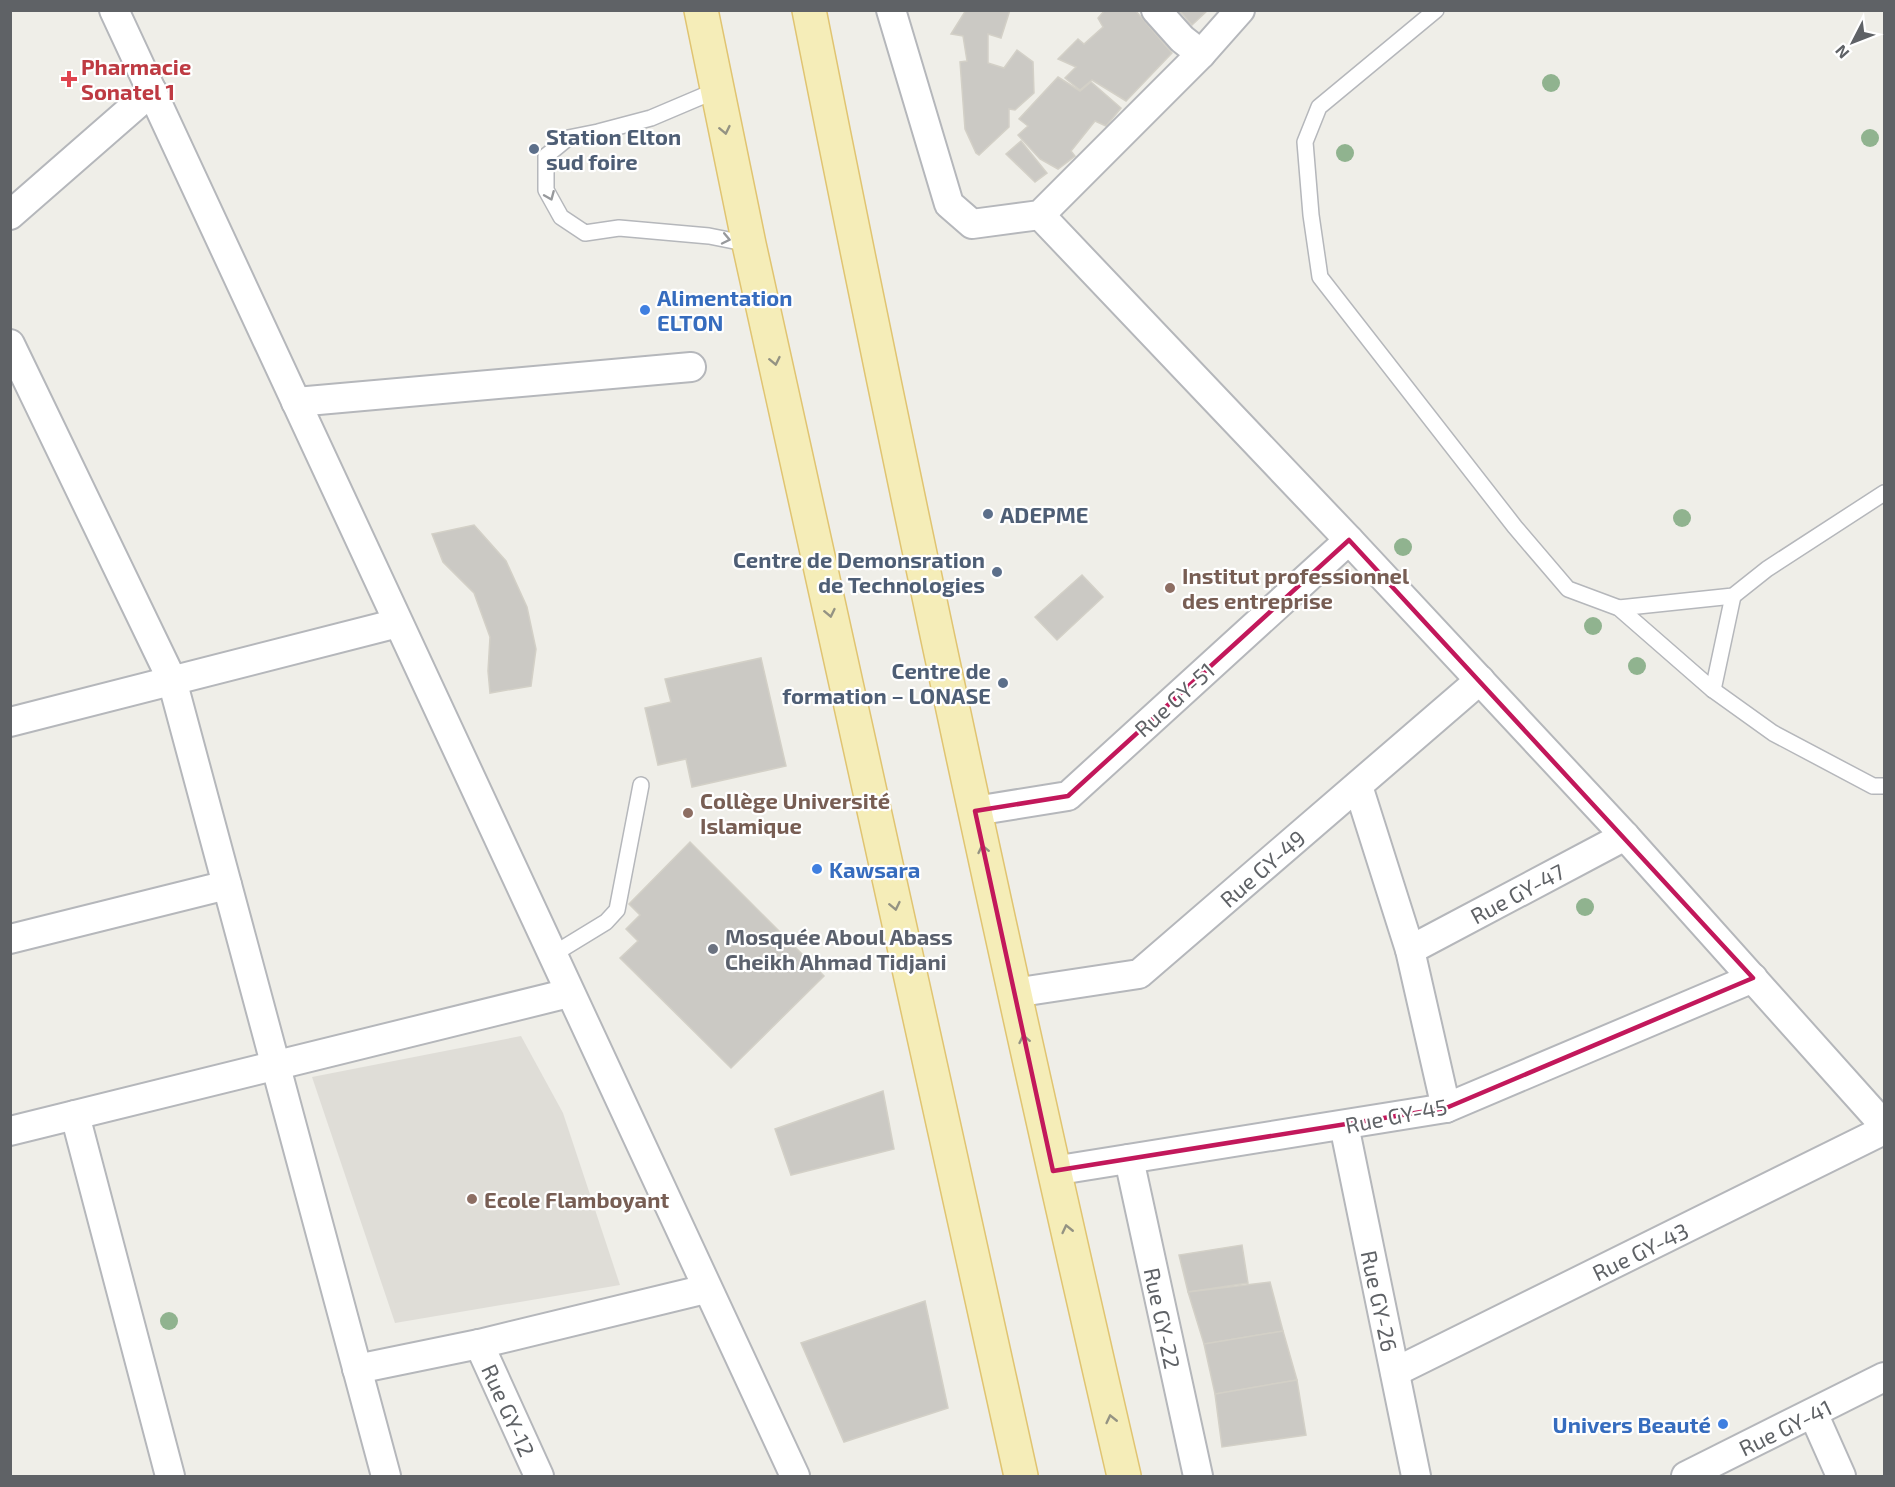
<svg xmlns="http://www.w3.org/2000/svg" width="1895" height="1487" viewBox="0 0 1895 1487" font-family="'Exo 2',sans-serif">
  <rect width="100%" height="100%" fill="#efeee8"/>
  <!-- education -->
  <polygon fill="#dfddd7" points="521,1036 563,1113 620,1285 395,1323 312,1077"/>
  <!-- building -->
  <g fill="#cbc9c4" stroke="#d3d0c7" stroke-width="1.5">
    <polygon points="966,10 1010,10 1001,38 988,34 988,63 1004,68 1017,50 1033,62 1034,93 1015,110 1009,109 1009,127 979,155 976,153 965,129 960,62 967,61 963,36 951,34"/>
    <polygon points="1105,10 1135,10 1172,53 1126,101 1092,80 1080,90 1065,78 1076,67 1058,59 1078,39 1084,44 1103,27 1098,18"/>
    <polygon points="1179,10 1208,10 1192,25"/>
    <polygon points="1058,77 1080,91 1091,82 1121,108 1106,126 1095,121 1071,151 1075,156 1058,169 1040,159 1018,135 1028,126 1019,119"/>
    <polygon points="1021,141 1047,173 1035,182 1006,154"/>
    <polygon points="474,525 506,561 527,607 536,649 531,686 490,693 488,671 490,637 474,593 443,562 432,534"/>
    <polygon points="1082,575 1103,597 1057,640 1035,617"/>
    <polygon points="761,658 786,766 692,787 686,759 658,765 645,708 671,702 665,679"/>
    <polygon points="690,842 824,976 731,1068 620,958 638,941 626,929 640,915 629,904"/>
    <polygon points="883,1091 894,1149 791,1175 775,1129"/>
    <polygon points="1242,1245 1248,1283 1188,1292 1179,1255"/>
    <polygon points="1270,1282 1283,1331 1204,1344 1188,1292"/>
    <polygon points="925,1301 948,1408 844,1442 801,1343"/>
    <polygon points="1283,1331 1297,1380 1215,1394 1204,1344"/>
    <polygon points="1297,1380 1306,1435 1222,1447 1215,1394"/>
  </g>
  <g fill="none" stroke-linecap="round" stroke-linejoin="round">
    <defs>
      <g id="service">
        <polyline points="1436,10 1319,107 1305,142 1311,215 1320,277 1515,527 1568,589 1619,608 1713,690 1773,733 1873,786 1884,786"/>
        <polyline points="717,90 651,118 598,132 568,138 546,156 546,190 561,217 585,233 619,228 709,236 749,244"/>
        <polyline points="1619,608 1733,596 1767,569 1884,493"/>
        <polyline points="1713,690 1733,596"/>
        <polyline points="552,955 606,922 617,910 641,785"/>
      </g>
      <g id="minor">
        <polyline points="114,10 795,1476"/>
        <polyline points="891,10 949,204 972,224 1040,215 1201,54 1240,10"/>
        <polyline points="1156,10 1182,39 1201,54"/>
        <polyline points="10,215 152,91"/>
        <polyline points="1040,215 1349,540 1625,836 1884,1125"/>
        <polyline points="10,344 172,680 386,1476"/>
        <polyline points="296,402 691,367"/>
        <polyline points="10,722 398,623"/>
        <polyline points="1358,786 1410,950 1446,1108"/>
        <polyline points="975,811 1068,796 1349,540"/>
        <polyline points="10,939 227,885"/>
        <polyline points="1410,950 1625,836"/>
        <polyline points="1014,993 1139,974 1480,680"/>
        <polyline points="75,1115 170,1476"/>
        <polyline points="1344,1125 1416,1476"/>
        <polyline points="10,1131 569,993"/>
        <polyline points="1129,1159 1198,1476"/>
        <polyline points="1053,1171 1446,1108 1753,978"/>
        <polyline points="479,1344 539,1476"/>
        <polyline points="357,1369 479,1344 706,1289"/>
        <polyline points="1395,1372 1884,1130"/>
        <polyline points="1813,1413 1841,1476"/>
        <polyline points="1686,1476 1884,1377"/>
      </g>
      <g id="primary">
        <polyline points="701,10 749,244 1021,1476"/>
        <path d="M809 10C906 501 1011 989 1124 1476"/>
      </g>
    </defs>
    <!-- service casing -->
    <use href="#service" stroke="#b5b7bb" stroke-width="18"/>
    <!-- minor casing -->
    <use href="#minor" stroke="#b5b7bb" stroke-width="32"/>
    <!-- primary casing -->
    <use href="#primary" stroke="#e0c471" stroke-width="36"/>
    <!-- service -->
    <use href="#service" stroke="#fff" stroke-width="15"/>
    <!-- minor -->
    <use href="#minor" stroke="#fff" stroke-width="28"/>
    <!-- primary -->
    <use href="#primary" stroke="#f5edb8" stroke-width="33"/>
  </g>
  <!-- trees -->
  <g fill="#90b38f">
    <circle cx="1551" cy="83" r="9"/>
    <circle cx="1870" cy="138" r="9"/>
    <circle cx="1345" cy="153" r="9"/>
    <circle cx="1682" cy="518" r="9"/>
    <circle cx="1403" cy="547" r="9"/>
    <circle cx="1593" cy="626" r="9"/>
    <circle cx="1637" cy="666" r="9"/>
    <circle cx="1585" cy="907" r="9"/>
    <circle cx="169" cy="1321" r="9"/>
  </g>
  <!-- one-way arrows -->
  <defs><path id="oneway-chevron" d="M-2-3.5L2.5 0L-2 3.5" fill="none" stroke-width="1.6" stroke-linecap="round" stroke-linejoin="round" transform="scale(1.5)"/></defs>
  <g stroke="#949383">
    <use href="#oneway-chevron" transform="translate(725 130) rotate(78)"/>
    <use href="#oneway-chevron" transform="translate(775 361) rotate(78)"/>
    <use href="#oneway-chevron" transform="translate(830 613) rotate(78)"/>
    <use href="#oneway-chevron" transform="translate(983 849) rotate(-102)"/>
    <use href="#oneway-chevron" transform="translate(895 906) rotate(78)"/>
    <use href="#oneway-chevron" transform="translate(1024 1039) rotate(-102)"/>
    <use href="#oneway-chevron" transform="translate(1067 1229) rotate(-103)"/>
    <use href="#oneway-chevron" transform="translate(1111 1419) rotate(-103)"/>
  </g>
  <g stroke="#97999c">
    <use href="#oneway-chevron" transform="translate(550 196) rotate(67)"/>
    <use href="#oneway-chevron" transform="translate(726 239) rotate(12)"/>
  </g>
  <!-- marked area -->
  <path fill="none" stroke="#c2185b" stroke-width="4.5" stroke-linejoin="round" d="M1349 540 1753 978 1446 1108 1053 1171 975 811 1068 796Z"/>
  <!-- markers -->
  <path fill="#e0444e" stroke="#fff" stroke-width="2" d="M66 70h6v6h6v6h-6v6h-6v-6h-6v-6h6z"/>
  <g fill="#5c6f8a" stroke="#fff" stroke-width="2">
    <circle cx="534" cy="149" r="6"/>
    <circle cx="988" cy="514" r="6"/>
    <circle cx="997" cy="572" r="6"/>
    <circle cx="1003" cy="683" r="6"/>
  </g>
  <g fill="#3f7fe0" stroke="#fff" stroke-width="2">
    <circle cx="645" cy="310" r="6"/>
    <circle cx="817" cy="869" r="6"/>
    <circle cx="1723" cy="1424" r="6"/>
  </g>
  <g fill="#8d6e63" stroke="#fff" stroke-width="2">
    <circle cx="1170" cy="588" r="6"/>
    <circle cx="688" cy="813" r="6"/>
    <circle cx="472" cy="1199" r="6"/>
  </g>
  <circle fill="#6b7280" stroke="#fff" stroke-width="2" cx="713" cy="949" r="6"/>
  <g text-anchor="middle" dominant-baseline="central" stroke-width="4.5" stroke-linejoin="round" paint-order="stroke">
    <!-- health labels -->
    <g font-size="22" font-weight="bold" fill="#be3a42" stroke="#fff" text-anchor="start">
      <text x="81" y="66">Pharmacie<tspan x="81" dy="25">Sonatel 1</tspan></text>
    </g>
    <!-- service labels -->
    <g font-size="22" font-weight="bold" fill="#4e5e75" stroke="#fff" text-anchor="start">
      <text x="546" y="136">Station Elton<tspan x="546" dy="25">sud foire</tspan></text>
      <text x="1000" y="514">ADEPME</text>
      <text x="985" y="559" text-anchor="end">Centre de Demonsration<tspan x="985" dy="25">de Technologies</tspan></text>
      <text x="991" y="670" text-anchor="end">Centre de<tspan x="991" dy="25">formation – LONASE</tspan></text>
    </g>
    <!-- shop labels -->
    <g font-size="22" font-weight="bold" fill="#366cbe" stroke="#fff" text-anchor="start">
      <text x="657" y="297">Alimentation<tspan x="657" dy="25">ELTON</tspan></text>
      <text x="829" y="869">Kawsara</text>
      <text x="1711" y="1424" text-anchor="end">Univers Beauté</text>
    </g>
    <!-- education labels -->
    <g font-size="22" font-weight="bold" fill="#785e54" stroke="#fff" text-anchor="start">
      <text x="1182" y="575">Institut professionnel<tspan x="1182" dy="25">des entreprise</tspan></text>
      <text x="700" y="800">Collège Université<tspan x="700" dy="25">Islamique</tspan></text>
      <text x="484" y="1199">Ecole Flamboyant</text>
    </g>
    <!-- street labels -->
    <g font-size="22" fill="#5f6266" stroke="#fff">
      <text transform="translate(1174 699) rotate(-42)">Rue GY-51</text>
      <text transform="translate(1262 868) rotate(-41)">Rue GY-49</text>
      <text transform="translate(1517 893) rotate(-28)">Rue GY-47</text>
      <text transform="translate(1396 1115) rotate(-11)">Rue GY-45</text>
      <text transform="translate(1640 1251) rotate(-26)">Rue GY-43</text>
      <text transform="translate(1380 1301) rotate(78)">Rue GY-26</text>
      <text transform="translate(1163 1318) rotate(78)">Rue GY-22</text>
      <text transform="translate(509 1410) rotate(66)">Rue GY-12</text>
      <text transform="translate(1785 1427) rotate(-26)">Rue GY-41</text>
    </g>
    <!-- worship labels -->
    <g font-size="22" font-weight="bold" fill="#5b616d" stroke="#fff" text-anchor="start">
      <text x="725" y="936">Mosquée Aboul Abass<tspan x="725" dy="25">Cheikh Ahmad Tidjani</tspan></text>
    </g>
  </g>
  <!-- border -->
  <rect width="1895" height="1487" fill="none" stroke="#5f6266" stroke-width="24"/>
  <!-- north arrow -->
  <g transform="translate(1853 42) rotate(228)" stroke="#ffffff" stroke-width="4.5" paint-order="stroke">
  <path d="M0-4.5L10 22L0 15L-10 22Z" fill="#5f6266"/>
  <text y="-9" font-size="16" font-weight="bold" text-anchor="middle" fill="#5f6266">N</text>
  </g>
</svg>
